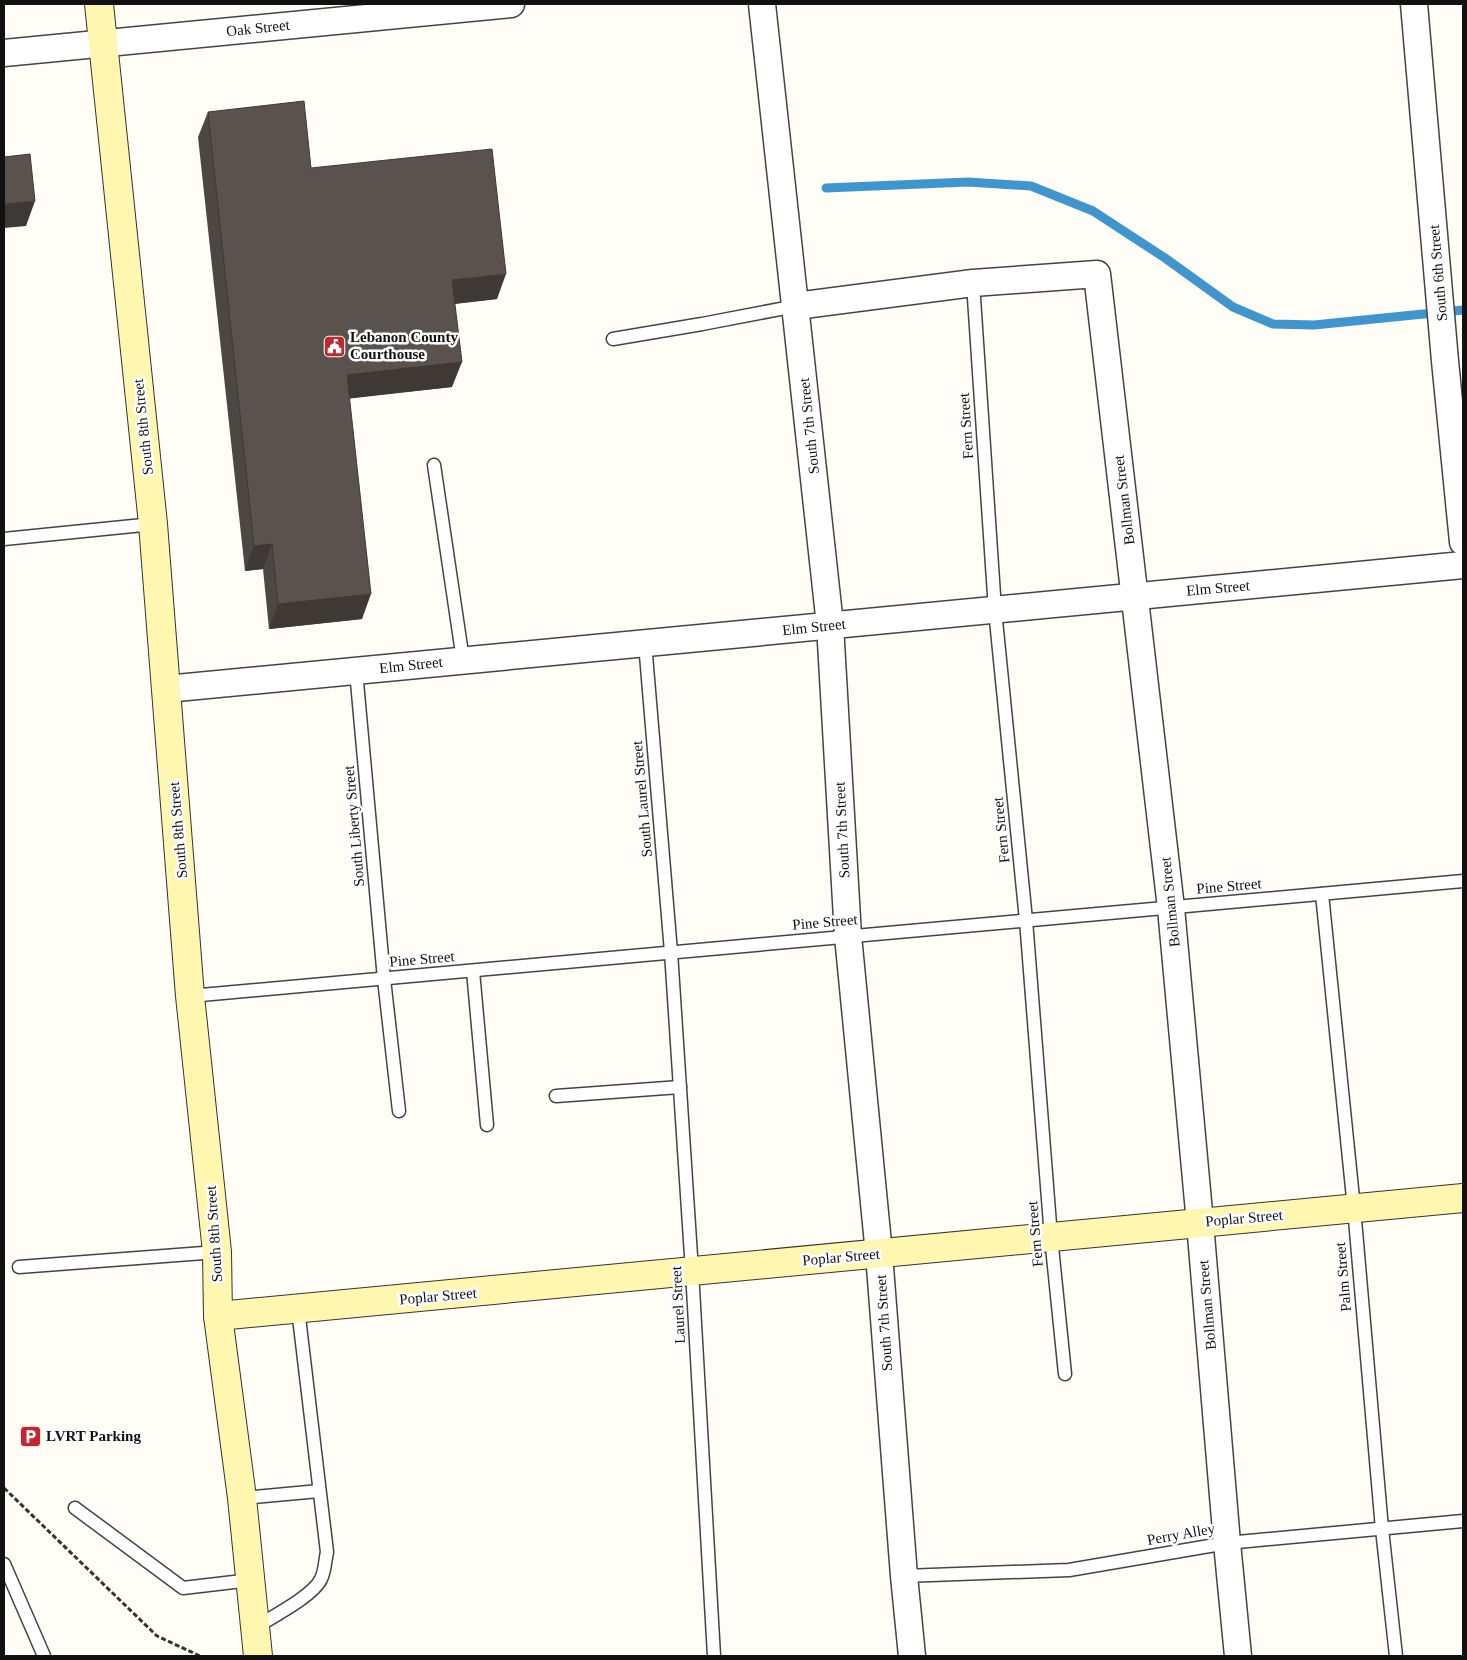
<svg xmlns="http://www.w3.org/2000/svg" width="1467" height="1660" viewBox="0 0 1467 1660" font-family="'Times New Roman',serif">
  <rect width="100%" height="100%" fill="#fffdf5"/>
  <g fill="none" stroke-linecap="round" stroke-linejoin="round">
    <!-- stream -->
    <polyline stroke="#3f96cf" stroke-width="9" points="826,188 968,182 1031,186 1093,211 1165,258 1233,307 1273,324 1314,325 1463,310"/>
    <defs>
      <g id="lane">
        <polyline points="973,283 995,610 1026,920 1051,1237 1065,1374"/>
        <polyline points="613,339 702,324 796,306"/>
        <polyline points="434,465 463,660"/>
        <polyline points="4,539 153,524"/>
        <polyline points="645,643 671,952 692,1271 714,1656"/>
        <polyline points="356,671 384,979 399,1111"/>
        <polyline points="1322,894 1354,1208 1382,1529 1396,1656"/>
        <polyline points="473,971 487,1125"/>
        <polyline points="190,996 1463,881"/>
        <polyline points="556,1096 680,1087"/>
        <polyline points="19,1267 217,1252"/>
        <polyline points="242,1498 319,1491"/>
        <polyline points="75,1508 183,1588 251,1580"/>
        <polyline points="4,1564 44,1656"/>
        <polyline points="904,1576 1069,1570 1227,1543 1463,1521"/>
        <path d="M256 1627C272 1617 313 1596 321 1579 325 1571 325 1561 327 1552L298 1309"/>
      </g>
      <g id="street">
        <polyline points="762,4 830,625 848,936 879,1254 904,1576 912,1656"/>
        <polyline points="1414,4 1445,361 1463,542"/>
        <polyline points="4,53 511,4"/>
        <polyline points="796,306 973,283 1097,274 1171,908 1200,1223 1227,1543 1238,1656"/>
        <polyline points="166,689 1463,565"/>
      </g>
      <g id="secondary">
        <polyline points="99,4 153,524 190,996 217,1252 218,1316 242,1498 258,1656"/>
        <polyline points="218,1316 1463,1198"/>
      </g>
    </defs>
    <!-- lane casing -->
    <use href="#lane" stroke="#444" stroke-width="15"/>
    <!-- street casing -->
    <use href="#street" stroke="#444" stroke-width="29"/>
    <!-- secondary casing -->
    <use href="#secondary" stroke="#333" stroke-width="30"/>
    <!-- path -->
    <polyline stroke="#333" stroke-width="3" stroke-dasharray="5 2.5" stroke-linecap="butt" points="4,1488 157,1636 200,1656"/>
    <!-- lane -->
    <use href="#lane" stroke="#fff" stroke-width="12"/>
    <!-- street -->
    <use href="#street" stroke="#fff" stroke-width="26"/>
    <!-- secondary -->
    <use href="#secondary" stroke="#fff6b0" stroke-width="28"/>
  </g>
  <!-- wall -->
  <polygon fill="#4d4742" points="208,112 311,168 497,299 455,304 452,387 349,398 362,619 269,629 263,569 245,571 198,137"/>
  <!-- shaded-wall -->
  <g fill="#3f3936">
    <polygon points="35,201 26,226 4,228 4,204"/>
    <polygon points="506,274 497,299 443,305 452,280"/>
    <polygon points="462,362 452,387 337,400 347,375"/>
    <polygon points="272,544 263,569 245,571 254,546"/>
    <polygon points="371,594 362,619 269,629 278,604"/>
  </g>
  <!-- building -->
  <g fill="#5a524d" stroke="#3f3936">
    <polygon points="304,101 311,168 492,149 506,274 452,280 462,362 347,375 371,594 278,604 272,544 254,546 208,112"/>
    <polygon points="30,154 35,201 4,204 4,157"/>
  </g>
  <!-- icons -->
  <defs>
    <symbol id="civic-square" viewBox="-11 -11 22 22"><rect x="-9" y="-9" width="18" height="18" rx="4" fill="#c4262e" stroke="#fff"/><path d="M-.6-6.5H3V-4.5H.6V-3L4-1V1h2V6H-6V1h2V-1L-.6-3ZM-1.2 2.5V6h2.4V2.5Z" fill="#fff"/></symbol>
    <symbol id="parking-square" viewBox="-11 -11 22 22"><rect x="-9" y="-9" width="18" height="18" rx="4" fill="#c4262e" stroke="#fff"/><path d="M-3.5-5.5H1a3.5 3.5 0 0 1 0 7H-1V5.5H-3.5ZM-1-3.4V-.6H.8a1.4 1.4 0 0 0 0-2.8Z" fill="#fff"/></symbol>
  </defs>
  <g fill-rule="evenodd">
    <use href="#civic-square" x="322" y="334" width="25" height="25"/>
    <use href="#parking-square" x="18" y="1424" width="25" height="25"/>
  </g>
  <g text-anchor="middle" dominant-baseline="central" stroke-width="5" stroke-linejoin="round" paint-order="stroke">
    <!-- street labels -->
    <g font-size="15" fill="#111" stroke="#fff">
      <text transform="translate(258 28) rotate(-6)">Oak Street</text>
      <text transform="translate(1438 273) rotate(-95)">South 6th Street</text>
      <text transform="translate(809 426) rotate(-96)">South 7th Street</text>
      <text transform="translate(966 426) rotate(-94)">Fern Street</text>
      <text transform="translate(143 427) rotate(-96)">South 8th Street</text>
      <text transform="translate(1124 500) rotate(-97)">Bollman Street</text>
      <text transform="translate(1218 588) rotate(-5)">Elm Street</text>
      <text transform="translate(814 627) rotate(-6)">Elm Street</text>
      <text transform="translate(411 665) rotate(-6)">Elm Street</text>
      <text transform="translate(642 799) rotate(-95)">South Laurel Street</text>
      <text transform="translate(354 826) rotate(-95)">South Liberty Street</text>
      <text transform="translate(178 830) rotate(-95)">South 8th Street</text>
      <text transform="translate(842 830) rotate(-93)">South 7th Street</text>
      <text transform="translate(1001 830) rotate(-96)">Fern Street</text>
      <text transform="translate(1229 886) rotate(-5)">Pine Street</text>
      <text transform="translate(1170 902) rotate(-96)">Bollman Street</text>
      <text transform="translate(825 922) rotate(-5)">Pine Street</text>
      <text transform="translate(422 959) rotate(-5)">Pine Street</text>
      <text transform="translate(1244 1218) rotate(-5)">Poplar Street</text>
      <text transform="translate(214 1234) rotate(-94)">South 8th Street</text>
      <text transform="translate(1035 1234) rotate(-95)">Fern Street</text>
      <text transform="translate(841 1257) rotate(-5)">Poplar Street</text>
      <text transform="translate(1343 1277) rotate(-95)">Palm Street</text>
      <text transform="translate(438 1296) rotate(-5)">Poplar Street</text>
      <text transform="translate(678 1305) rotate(-93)">Laurel Street</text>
      <text transform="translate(1207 1305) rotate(-95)">Bollman Street</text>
      <text transform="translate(884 1323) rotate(-94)">South 7th Street</text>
      <text transform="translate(1181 1534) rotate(-10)">Perry Alley</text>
    </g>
    <!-- poi labels -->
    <g font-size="15" font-weight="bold" fill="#111" stroke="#fff" text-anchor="start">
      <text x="350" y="337">Lebanon County<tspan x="350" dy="17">Courthouse</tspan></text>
      <text x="46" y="1436">LVRT Parking</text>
    </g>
  </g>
  <!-- border -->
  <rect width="1467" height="1660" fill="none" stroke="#111111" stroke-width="10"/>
</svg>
